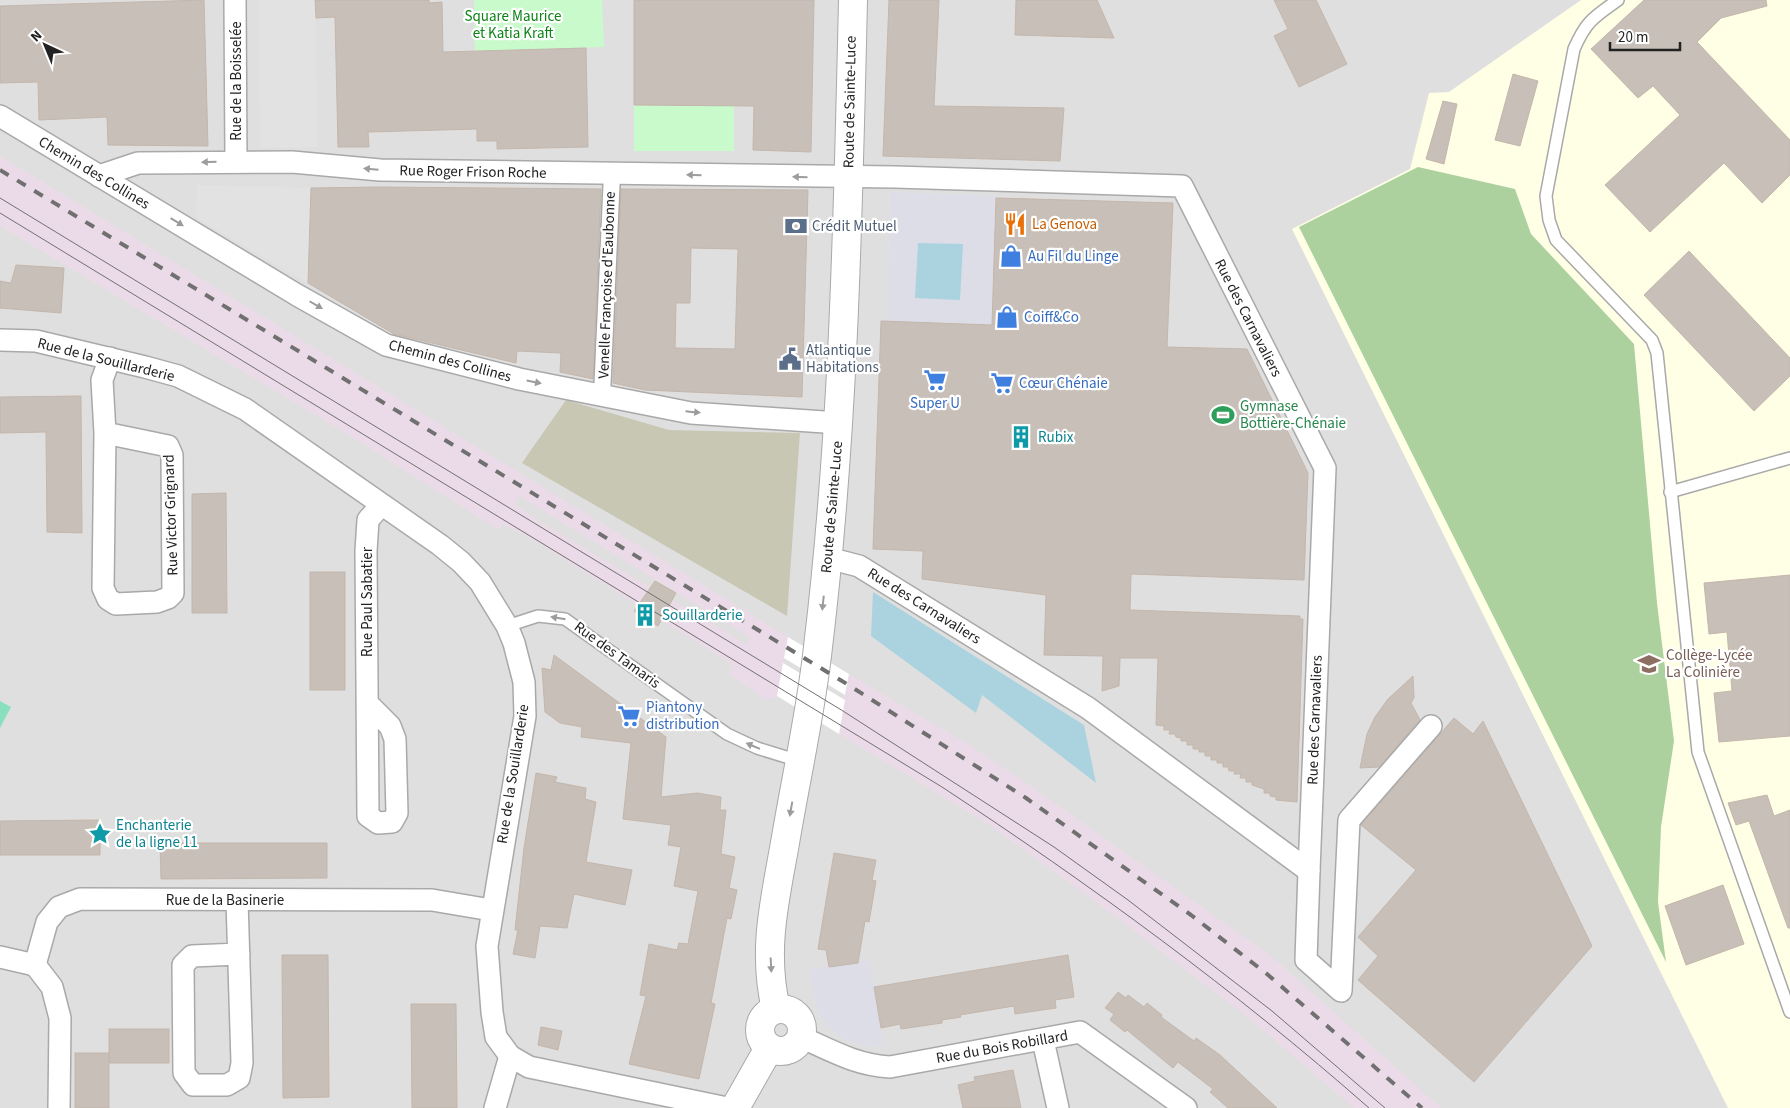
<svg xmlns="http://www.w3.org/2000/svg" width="1790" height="1108" viewBox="0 0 1790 1108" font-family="'Source Sans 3',sans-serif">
  <rect width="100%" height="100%" fill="#f2efe9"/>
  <!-- residential -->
  <rect fill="#e0dfdf" x="0" y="0" width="1790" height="1108"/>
  <!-- industrial -->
  <g fill="#ebdbe8" fill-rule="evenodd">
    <path d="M0 156 788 637 777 698 765 699 729 674 734 665 530 538 502 524 499 530 349 435 0 226ZM519 496 750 637 747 645 540 522 515 504Z"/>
    <polygon points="849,674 969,745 1032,787 1271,956 1441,1108 1354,1108 1248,1017 1091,898 985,822 839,734"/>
  </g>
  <!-- education -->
  <polygon fill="#ffffe5" points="1581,0 1790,0 1790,1108 1728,1108 1292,229 1410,169 1429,93 1449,92"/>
  <!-- construction -->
  <polygon fill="#c7c7b4" points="566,400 669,430 800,433 787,616 522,463"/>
  <!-- forest -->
  <polygon fill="#add19e" points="1418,167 1515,189 1531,234 1634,344 1657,603 1674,741 1661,827 1658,902 1666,962 1299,227"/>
  <!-- park -->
  <g fill="#c8facc">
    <polygon points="474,0 602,0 604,47 475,51"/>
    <polygon points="634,105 734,106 734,151 634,151"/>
  </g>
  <!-- pitch -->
  <polygon fill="#88e0be" points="0,701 11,707 0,728"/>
  <!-- parking -->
  <g fill="#e2e2e2">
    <polygon points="258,0 315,0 318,147 260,148"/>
    <polygon points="197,185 311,188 308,283 196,218"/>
  </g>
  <!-- plaza -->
  <g fill="#dddde8">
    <polygon points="890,192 996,196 992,325 887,322"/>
    <polygon points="870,960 883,1045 865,1047 841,1037 827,1025 818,1013 809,970"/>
  </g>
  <!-- water -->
  <g fill="#aad3df">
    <polygon points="918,243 963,244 960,300 915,298"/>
    <polygon points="873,592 1084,725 1096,783 982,695 976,713 871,636"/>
  </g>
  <!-- pier -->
  <g fill="#fff">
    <polygon points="788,637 849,674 845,695 784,658"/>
    <polygon points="783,663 845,700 839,734 777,696"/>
  </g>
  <!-- building -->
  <g fill="#c7bfb8" stroke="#c4b6ab" fill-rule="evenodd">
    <polygon points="204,0 208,146 108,145 107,117 39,120 38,82 0,83 0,6"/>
    <polygon points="315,0 429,0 429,3 442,2 443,52 586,48 588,147 497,149 497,141 477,141 477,129 368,132 369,147 338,147 335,17 316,18"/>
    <polygon points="634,0 814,0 811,152 753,150 754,106 634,105"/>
    <polygon points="889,0 939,0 934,106 1064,108 1060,161 883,156"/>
    <polygon points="1016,0 1097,0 1114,38 1015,35"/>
    <polygon points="1274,0 1316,0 1347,64 1299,87 1274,36 1288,29"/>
    <polygon points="1644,0 1766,0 1767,6 1721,18 1697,42 1790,140 1790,175 1762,203 1724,163 1650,232 1605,185 1680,115 1653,86 1638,98 1591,49"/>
    <polygon points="1513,74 1538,81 1520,146 1495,140"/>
    <polygon points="1443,101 1457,104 1444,164 1426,159"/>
    <polygon points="380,187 601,189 593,379 560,372 561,353 517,351 516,363 394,334 308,283 311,188"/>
    <path d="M621 189 808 190 802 397 645 390 613 383ZM691 248 738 249 735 349 675 348 676 303H690Z"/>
    <polygon points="996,198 1173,203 1167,347 1247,349 1308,473 1304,580 1131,574 1130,610 1300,616 1300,619 1303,619 1297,802 1276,800 1276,797 1270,796 1270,793 1264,793 1264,789 1252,785 1252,782 1246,782 1246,778 1240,778 1241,774 1234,774 1235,771 1229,771 1228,767 1223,767 1223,763 1217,763 1217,760 1211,760 1211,756 1205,756 1205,752 1199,752 1199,749 1193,749 1193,745 1187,745 1187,741 1181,741 1181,738 1176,737 1175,734 1169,734 1170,730 1164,730 1164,726 1156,725 1158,658 1120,658 1119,686 1102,691 1103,656 1044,655 1046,595 922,579 923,551 873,549 881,321 992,325"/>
    <polygon points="1689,251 1790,358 1790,376 1754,411 1644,295"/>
    <polygon points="16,265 64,268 61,313 0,308 0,281 11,283"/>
    <polygon points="81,396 82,533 47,532 46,432 0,433 0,397"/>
    <polygon points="226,493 227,613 192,613 192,494"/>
    <rect x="310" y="572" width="35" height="118"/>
    <polygon points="1790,575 1790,736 1719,742 1714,693 1732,691 1727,632 1709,634 1704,583"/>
    <polygon points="655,581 676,593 658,626 634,611"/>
    <polygon points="554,655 666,737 661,797 697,793 721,797 720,810 726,810 721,854 735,857 729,888 737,890 731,919 727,918 711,1003 715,1004 699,1079 629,1064 646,996 640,995 649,944 677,950 679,943 688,944 698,891 674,886 681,847 668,845 671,825 623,819 631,743 581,737 582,727 560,723 545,712 542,668 551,670"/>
    <polygon points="1413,676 1414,698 1411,703 1420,720 1379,767 1360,768 1367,734 1375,717 1388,699"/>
    <polygon points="1454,718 1473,734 1483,721 1592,946 1474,1082 1358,980 1378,956 1358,937 1416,870 1361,825"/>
    <polygon points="536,773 557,777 555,782 586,788 585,799 596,802 586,862 632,870 625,905 574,894 567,928 540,926 535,958 513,954 518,930 515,930 524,848"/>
    <polygon points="1767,795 1774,816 1790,810 1790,928 1788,928 1749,821 1736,825 1728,803"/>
    <polygon points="100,820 100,855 0,855 0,821"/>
    <polygon points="160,843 327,843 327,878 161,879"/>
    <polygon points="834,853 876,860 872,880 876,881 869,922 865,921 858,963 829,967 826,950 818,949"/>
    <polygon points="1723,885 1744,944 1686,965 1665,906"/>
    <polygon points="282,955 328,955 329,1097 283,1098"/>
    <polygon points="1068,955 1074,997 1055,1000 1056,1008 1015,1014 1014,1006 960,1015 961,1017 942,1020 942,1023 901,1029 900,1024 881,1028 874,987"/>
    <polygon points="1118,992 1126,998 1128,995 1144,1007 1147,1003 1162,1015 1161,1017 1194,1041 1196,1038 1220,1055 1277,1108 1228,1108 1210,1092 1213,1089 1178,1062 1173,1068 1127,1030 1125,1032 1110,1020 1114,1014 1105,1008"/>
    <polygon points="411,1004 456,1004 457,1108 412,1108"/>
    <polygon points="541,1027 562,1031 558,1050 538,1045"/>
    <rect x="109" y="1029" width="60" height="34"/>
    <rect x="75" y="1053" width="34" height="55"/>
    <polygon points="1013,1070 1021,1108 963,1108 958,1085 975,1081 974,1077"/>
  </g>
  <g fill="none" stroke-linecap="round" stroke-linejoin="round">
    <defs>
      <g id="service">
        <path d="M1618 0C1594 17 1586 21 1574 49L1546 196 1549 220 1556 240 1652 340 1657 353 1698 752 1790 1012"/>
        <polyline points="1670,492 1790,458"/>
        <polyline points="507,626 538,616 565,619 727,734 757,748 799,761"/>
      </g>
      <polyline id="pedestrian" points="602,395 612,174"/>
      <g id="minor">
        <polyline points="235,0 236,162"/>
        <polyline points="0,116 297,295 386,345 519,379 691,413 839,423"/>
        <polyline points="99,176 138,163 292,162 380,170 895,177 1182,186 1325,468 1309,871"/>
        <polyline points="0,340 36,341 145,367 178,376 245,409 440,545 461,562 480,582 507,626 514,643 524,682 525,716 487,946 492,1012 496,1037 510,1056 529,1067 727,1108"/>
        <polyline points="105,433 168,446 172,455 173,593 168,598 157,602 116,604 108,599 103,588 105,433 102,380 110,358"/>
        <polyline points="828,558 859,566 1088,708 1309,871 1306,960 1341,991 1349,820 1431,726"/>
        <polyline points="368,704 390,726 395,739 397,813 392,822 378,823 368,816 366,551 368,520 381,505"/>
        <polyline points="237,900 242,1063 239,1078 227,1085 193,1085 184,1073 183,965 192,956 239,954"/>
        <polyline points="0,957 35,965 47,922 59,907 80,899 432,900 491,910"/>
        <polyline points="35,965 52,987 60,1018 59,1108"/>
        <path d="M801 1037C832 1051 856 1065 890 1067L1080 1032 1186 1108"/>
        <polyline points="1043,1040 1058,1108"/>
        <polyline points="495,1108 510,1056"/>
      </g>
      <g id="tertiary">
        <circle cx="781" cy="1030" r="21"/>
        <path d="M776 1009C762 950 775 900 785 843 796 777 811 712 818 647 844 432 848 216 853 0"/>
        <polyline points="735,1108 769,1048"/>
      </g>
    </defs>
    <!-- service casing -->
    <use href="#service" stroke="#a9a9a9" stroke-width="14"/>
    <!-- pedestrian casing -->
    <use href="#pedestrian" stroke="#a9a9a9" stroke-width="19"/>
    <!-- minor casing -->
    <use href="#minor" stroke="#a9a9a9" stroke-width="24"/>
    <!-- tertiary casing -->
    <use href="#tertiary" stroke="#a9a9a9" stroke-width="30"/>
    <!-- service -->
    <use href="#service" stroke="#fff" stroke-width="11"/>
    <!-- pedestrian -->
    <use href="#pedestrian" stroke="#fff" stroke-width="16"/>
    <!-- minor -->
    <use href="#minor" stroke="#fff" stroke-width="21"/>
    <!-- tertiary -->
    <use href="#tertiary" stroke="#fff" stroke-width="28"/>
    <!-- tram -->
    <g stroke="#707070" stroke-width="1">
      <polyline points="0,198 843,711 1054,847 1128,900 1272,1011 1385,1108"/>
      <path d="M0 213 942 787C1091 885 1235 990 1369 1108"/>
    </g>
    <!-- rail -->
    <polyline stroke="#707070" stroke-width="4" stroke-dasharray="10 10" stroke-linecap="butt" points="0,170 847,684 1026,798 1191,915 1267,974 1422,1108"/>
  </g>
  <!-- one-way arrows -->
  <defs><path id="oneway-solid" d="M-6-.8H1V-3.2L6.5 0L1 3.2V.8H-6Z" transform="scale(1.25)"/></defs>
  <g fill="#9c9c9c">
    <use href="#oneway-solid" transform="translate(209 162) rotate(179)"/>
    <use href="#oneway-solid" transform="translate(371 169) rotate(-175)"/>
    <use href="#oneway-solid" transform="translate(694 175) rotate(-179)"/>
    <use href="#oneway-solid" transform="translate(800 177) rotate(-179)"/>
    <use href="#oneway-solid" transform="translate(177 222) rotate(31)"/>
    <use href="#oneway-solid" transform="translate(316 305) rotate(30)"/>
    <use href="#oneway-solid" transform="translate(534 382) rotate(11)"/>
    <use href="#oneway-solid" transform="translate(693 412) rotate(6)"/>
    <use href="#oneway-solid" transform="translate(823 603) rotate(96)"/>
    <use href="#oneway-solid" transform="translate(558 618) rotate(-171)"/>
    <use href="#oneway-solid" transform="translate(753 746) rotate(-157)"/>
    <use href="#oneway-solid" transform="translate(791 809) rotate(100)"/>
    <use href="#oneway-solid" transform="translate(771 965) rotate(87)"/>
  </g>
  <!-- icons -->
  <defs>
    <symbol id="restaurant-bare" viewBox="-9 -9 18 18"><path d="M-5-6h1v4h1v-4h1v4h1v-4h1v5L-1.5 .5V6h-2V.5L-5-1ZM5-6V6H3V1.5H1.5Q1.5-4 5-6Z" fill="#e8710a" stroke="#fff" stroke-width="2.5" paint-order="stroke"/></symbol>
    <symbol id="bank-bare" viewBox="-9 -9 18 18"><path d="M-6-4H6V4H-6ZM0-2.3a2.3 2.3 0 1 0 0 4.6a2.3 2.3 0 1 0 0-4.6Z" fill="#5c6f8a" stroke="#fff" stroke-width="2.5" paint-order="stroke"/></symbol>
    <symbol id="shop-bare" viewBox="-9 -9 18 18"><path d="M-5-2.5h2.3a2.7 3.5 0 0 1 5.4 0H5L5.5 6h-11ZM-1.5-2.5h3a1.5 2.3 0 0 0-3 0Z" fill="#3f7fe0" stroke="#fff" stroke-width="2.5" paint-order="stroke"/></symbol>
    <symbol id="civic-bare" viewBox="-9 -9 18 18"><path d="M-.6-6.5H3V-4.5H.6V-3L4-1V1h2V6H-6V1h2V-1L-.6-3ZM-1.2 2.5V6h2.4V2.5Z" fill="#5c6f8a" stroke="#fff" stroke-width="2.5" paint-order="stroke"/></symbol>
    <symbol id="supermarket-bare" viewBox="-9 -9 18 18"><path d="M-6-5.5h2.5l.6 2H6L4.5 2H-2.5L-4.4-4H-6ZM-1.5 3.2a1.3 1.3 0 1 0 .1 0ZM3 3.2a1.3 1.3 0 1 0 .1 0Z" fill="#3f7fe0" stroke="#fff" stroke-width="2.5" paint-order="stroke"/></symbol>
    <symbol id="stadium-bare" viewBox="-9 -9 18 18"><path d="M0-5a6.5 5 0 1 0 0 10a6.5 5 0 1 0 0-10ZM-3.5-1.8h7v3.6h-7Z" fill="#2e9e5b" stroke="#fff" stroke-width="2.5" paint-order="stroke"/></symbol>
    <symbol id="building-bare" viewBox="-9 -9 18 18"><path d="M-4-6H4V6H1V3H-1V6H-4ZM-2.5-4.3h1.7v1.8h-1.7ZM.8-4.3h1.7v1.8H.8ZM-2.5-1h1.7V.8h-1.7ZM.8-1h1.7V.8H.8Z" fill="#0f9aa8" stroke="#fff" stroke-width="2.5" paint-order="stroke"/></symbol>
    <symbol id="school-bare" viewBox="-9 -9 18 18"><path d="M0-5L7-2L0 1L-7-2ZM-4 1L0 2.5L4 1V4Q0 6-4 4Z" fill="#8d6e63" stroke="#fff" stroke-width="2.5" paint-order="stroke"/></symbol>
    <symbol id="sight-bare" viewBox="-9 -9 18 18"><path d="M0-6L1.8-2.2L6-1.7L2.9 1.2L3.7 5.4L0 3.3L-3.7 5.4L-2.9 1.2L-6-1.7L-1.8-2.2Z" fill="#0f9aa8" stroke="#fff" stroke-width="2.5" paint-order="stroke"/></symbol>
  </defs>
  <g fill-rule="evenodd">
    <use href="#restaurant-bare" x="999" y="208" width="32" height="32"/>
    <use href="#bank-bare" x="780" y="210" width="32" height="32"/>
    <use href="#shop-bare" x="995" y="240" width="32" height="32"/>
    <use href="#shop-bare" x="991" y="301" width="32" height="32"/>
    <use href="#civic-bare" x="774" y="343" width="32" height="32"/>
    <use href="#supermarket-bare" x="919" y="364" width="32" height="32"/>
    <use href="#supermarket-bare" x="986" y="367" width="32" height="32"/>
    <use href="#stadium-bare" x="1207" y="399" width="32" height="32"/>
    <use href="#building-bare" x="1005" y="421" width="32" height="32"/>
    <use href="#building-bare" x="629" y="599" width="32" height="32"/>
    <use href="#school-bare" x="1633" y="648" width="32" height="32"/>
    <use href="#supermarket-bare" x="613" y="700" width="32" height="32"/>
    <use href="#sight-bare" x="84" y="818" width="32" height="32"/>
  </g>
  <g text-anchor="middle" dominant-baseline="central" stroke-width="4.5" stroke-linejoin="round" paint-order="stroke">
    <!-- park labels -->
    <g font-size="15" fill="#0c8416" stroke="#fff">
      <text x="513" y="16">Square Maurice<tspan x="513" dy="17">et Katia Kraft</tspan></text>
    </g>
    <!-- street labels -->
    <g font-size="15" fill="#222" stroke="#fff">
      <text transform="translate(236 81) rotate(-90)">Rue de la Boisselée</text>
      <text transform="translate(850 102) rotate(-89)">Route de Sainte-Luce</text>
      <text transform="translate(473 172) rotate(1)">Rue Roger Frison Roche</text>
      <text transform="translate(94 173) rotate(31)">Chemin des Collines</text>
      <text transform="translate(607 285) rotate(-88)">Venelle Françoise d'Eaubonne</text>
      <text transform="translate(1248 318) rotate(63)">Rue des Carnavaliers</text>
      <text transform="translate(106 360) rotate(14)">Rue de la Souillarderie</text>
      <text transform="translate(450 361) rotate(15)">Chemin des Collines</text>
      <text transform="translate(832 507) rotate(-85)">Route de Sainte-Luce</text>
      <text transform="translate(171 515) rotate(-92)">Rue Victor Grignard</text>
      <text transform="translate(367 602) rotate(-90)">Rue Paul Sabatier</text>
      <text transform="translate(924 606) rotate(32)">Rue des Carnavaliers</text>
      <text transform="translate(617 655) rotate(36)">Rue des Tamaris</text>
      <text transform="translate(1315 720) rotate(-88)">Rue des Carnavaliers</text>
      <text transform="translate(513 774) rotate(-81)">Rue de la Souillarderie</text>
      <text x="225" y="900">Rue de la Basinerie</text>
      <text transform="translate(1002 1047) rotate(-10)">Rue du Bois Robillard</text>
    </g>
    <!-- food labels -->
    <g font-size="15" fill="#c56008" stroke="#fff" text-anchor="start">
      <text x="1032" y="224">La Genova</text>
    </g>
    <!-- service labels -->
    <g font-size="15" fill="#4e5e75" stroke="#fff" text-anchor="start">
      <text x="812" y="226">Crédit Mutuel</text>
      <text x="806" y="350">Atlantique<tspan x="806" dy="17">Habitations</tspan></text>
    </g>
    <!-- shop labels -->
    <g font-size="15" fill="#366cbe" stroke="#fff" text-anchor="start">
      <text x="1028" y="256">Au Fil du Linge</text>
      <text x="1024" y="317">Coiff&amp;Co</text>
      <text x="1019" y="383">Cœur Chénaie</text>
      <text x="935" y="403" text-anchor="middle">Super U</text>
      <text x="646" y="707">Piantony<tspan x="646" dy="17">distribution</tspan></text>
    </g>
    <!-- leisure labels -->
    <g font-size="15" fill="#27864d" stroke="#fff" text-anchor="start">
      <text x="1240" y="406">Gymnase<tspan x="1240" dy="17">Bottière-Chénaie</tspan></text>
    </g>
    <!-- culture labels -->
    <g font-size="15" fill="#0d838f" stroke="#fff" text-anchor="start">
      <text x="1038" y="437">Rubix</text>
      <text x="662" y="615">Souillarderie</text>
      <text x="116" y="825">Enchanterie<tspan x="116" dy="17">de la ligne 11</tspan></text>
    </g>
    <!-- education labels -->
    <g font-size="15" fill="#785e54" stroke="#fff" text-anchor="start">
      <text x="1666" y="655">Collège-Lycée<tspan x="1666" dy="17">La Colinière</tspan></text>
    </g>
  </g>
  <!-- north arrow -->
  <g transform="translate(45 45) rotate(316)" stroke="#ffffff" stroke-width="4" paint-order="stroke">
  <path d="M0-4L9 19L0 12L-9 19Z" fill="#222222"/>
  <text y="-8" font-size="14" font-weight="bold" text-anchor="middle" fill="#222222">N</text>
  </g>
  <!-- scale -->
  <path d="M1610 42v8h70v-8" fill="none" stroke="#222222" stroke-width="2.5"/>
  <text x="1618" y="42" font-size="15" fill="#222222" stroke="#ffffff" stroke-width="4" paint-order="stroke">20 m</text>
</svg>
